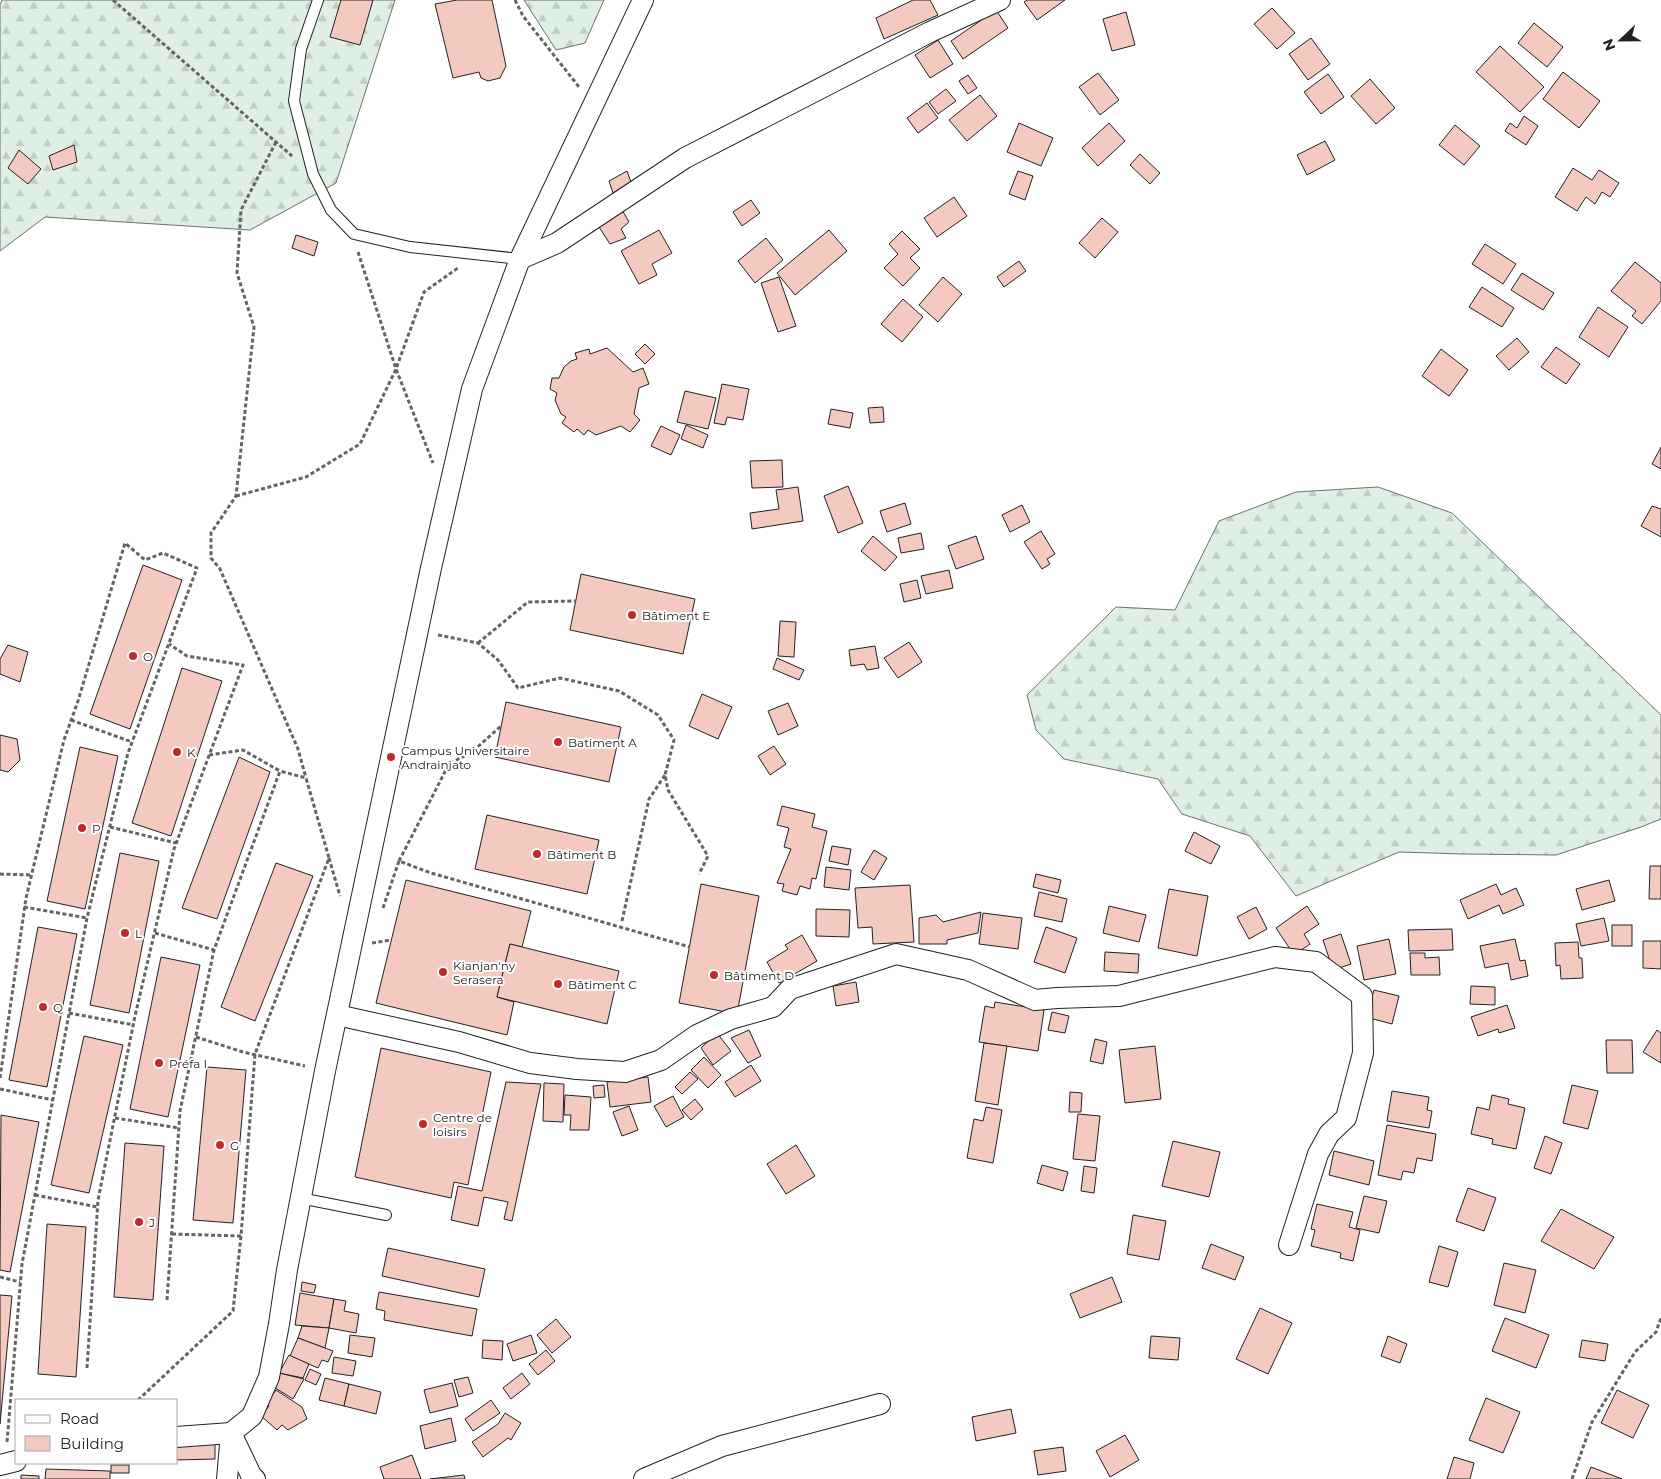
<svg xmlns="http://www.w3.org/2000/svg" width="1661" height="1479" viewBox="0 0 1661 1479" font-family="Montserrat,sans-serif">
  <defs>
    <pattern id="forest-firs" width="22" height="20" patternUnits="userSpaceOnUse" patternTransform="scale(1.25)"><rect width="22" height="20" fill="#e0efe3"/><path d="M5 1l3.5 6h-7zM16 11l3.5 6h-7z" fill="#c0cdc2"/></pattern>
  </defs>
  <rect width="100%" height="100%" fill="#fff"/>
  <!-- forest -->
  <g fill="url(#forest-firs)" stroke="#6f6f6f">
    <polygon points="2,0 395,0 336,183 250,230 45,217 0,251 0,5"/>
    <polygon points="524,0 604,0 585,43 556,50"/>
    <polygon points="1378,487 1452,513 1661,715 1661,819 1641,827 1556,855 1463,854 1399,852 1296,896 1250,836 1182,814 1158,779 1064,759 1036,730 1027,695 1116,607 1175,610 1219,521 1296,492"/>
  </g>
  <!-- building -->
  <g fill="#f3c9c0" stroke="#222">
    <polygon points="341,0 373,0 360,45 330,37"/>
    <polygon points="457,0 492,0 506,66 500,78 488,81 481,78 479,72 453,78 435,4"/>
    <polygon points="913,0 930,0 938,15 884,39 876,18"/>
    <polygon points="1027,0 1065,0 1037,20 1024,2"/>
    <polygon points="1272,8 1295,33 1277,49 1254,24"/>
    <polygon points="996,10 1008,28 963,59 951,41"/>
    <polygon points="1126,12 1135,45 1112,51 1103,19"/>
    <polygon points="1534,23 1563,47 1547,67 1518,43"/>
    <polygon points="1311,38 1330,64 1308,80 1289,54"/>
    <polygon points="938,40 953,64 930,78 915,55"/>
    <polygon points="1500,46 1544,87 1520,112 1476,72"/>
    <polygon points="1563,72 1600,101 1579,128 1543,99"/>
    <polygon points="1098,73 1119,100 1100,115 1079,87"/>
    <polygon points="1328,74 1344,97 1321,114 1304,92"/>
    <polygon points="968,75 977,88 968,94 959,81"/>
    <polygon points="1370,79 1395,108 1376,124 1351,96"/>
    <polygon points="946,89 956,101 938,114 929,102"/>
    <polygon points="980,95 997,116 967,141 949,120"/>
    <polygon points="927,103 938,118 918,133 907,118"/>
    <polygon points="1524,116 1538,126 1526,145 1505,131 1510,123 1517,128"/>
    <polygon points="1019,123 1053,138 1041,166 1007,152"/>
    <polygon points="1109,123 1125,141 1098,166 1082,148"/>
    <polygon points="1455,125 1480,146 1464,165 1439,145"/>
    <polygon points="1325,141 1335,160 1307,175 1297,155"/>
    <polygon points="74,145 77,162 53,170 49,156"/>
    <polygon points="19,150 41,169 28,184 8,168"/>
    <polygon points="1140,154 1160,173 1150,184 1130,165"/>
    <polygon points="1573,168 1592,180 1599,170 1619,183 1610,197 1602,192 1595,204 1586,197 1577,211 1555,197"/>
    <polygon points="627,171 631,182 613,193 609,181"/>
    <polygon points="1018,171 1033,176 1025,200 1009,194"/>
    <polygon points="954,197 967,216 937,237 924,218"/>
    <polygon points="751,200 760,213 742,226 733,212"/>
    <polygon points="621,208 629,222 621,229 626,238 610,244 599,227"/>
    <polygon points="1102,218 1118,232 1095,258 1079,243"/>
    <polygon points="659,230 672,253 652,264 657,275 639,284 621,251"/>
    <polygon points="829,230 847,251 795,295 777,273"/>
    <polygon points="902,231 920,249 910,258 920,268 903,286 884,268 898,254 889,244"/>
    <polygon points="296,235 318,242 314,256 292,248"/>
    <polygon points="766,238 783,260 755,283 738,261"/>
    <polygon points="1485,244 1516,264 1503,284 1472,264"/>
    <polygon points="1019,261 1026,271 1004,287 997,277"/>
    <polygon points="1635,262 1661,283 1661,301 1642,324 1632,316 1636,311 1611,291"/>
    <polygon points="1522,273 1554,293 1543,310 1511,290"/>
    <polygon points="779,277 796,326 778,332 761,283"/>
    <polygon points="943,277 962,294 938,322 919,305"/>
    <polygon points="1482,287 1514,308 1502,327 1469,307"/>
    <polygon points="903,299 923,317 902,342 881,324"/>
    <polygon points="1598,307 1628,327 1609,357 1579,337"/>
    <polygon points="1517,338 1529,352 1509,370 1496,356"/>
    <polygon points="645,344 655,354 645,364 635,354"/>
    <polygon points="1556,347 1580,364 1566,384 1541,367"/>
    <polygon points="607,348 633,372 643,368 649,384 639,388 634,414 640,420 630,432 621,426 596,435 588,430 584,435 577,429 574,432 562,423 566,417 561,414 555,400 557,393 550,389 552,378 559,378 564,367 571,361 577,359 575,353 589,349 590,354"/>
    <polygon points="1441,349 1468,370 1449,396 1422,376"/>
    <polygon points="722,384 749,389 743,420 727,417 725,425 714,423"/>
    <polygon points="685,391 716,398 708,429 677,422"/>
    <polygon points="883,407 884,422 870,423 868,408"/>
    <polygon points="831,409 853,413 850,428 828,424"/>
    <polygon points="686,425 708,435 703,448 681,439"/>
    <polygon points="661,426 680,435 671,455 651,446"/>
    <polygon points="1661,447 1661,469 1652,464"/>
    <polygon points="782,460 783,487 752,488 750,461"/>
    <polygon points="848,486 863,523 838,533 824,496"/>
    <polygon points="798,487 803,521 752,529 750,513 779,509 776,490"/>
    <polygon points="905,503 911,524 887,532 880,511"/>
    <polygon points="1022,505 1030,522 1010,532 1002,515"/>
    <polygon points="1652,506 1661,509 1661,537 1641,526"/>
    <polygon points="1041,531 1055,554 1047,559 1050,564 1042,569 1024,542"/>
    <polygon points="921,533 924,549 901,553 898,538"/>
    <polygon points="873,536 897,557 885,571 861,551"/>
    <polygon points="976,536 984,559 956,569 948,546"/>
    <polygon points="143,565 182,580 130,729 90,714"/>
    <polygon points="949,570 953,588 926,594 921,576"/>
    <polygon points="581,574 695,599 683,654 570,630"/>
    <polygon points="917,580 921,598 904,602 900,584"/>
    <polygon points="780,621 796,622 794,657 778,656"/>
    <polygon points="909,642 922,662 898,678 884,658"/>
    <polygon points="8,645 28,652 20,682 0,674 0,659"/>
    <polygon points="875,646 879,668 867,670 864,664 851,666 849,650"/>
    <polygon points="777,658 804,670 799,680 773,669"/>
    <polygon points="182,668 222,681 171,836 132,823"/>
    <polygon points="702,694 732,707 718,739 689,726"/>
    <polygon points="506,702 621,727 609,782 495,757"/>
    <polygon points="788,703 798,726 778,735 768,711"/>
    <polygon points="0,735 17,739 20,760 8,772 0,770"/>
    <polygon points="774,746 786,764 770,775 758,756"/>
    <polygon points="80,747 118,756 85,909 47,901"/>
    <polygon points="239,757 270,772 217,919 182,908"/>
    <polygon points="782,806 815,814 812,827 827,831 816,879 812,878 810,889 800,886 797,895 782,891 784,884 777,883 791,849 784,847 789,828 777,825"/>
    <polygon points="487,815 599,840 587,894 475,869"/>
    <polygon points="1194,832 1220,846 1211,864 1185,851"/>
    <polygon points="832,846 851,849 848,865 829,861"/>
    <polygon points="874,850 887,858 874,880 861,872"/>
    <polygon points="120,853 159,861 129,1013 90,1005"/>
    <polygon points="276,863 313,876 255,1021 221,1007"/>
    <polygon points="1650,866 1661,866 1661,899 1649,899"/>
    <polygon points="826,867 851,870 849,890 824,887"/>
    <polygon points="1036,874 1061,880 1058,893 1033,887"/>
    <polygon points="406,880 531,911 522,947 510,944 497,997 514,1002 507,1035 376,1003"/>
    <polygon points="1609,880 1615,901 1582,910 1576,889"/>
    <polygon points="701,884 759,896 737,1014 679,1003"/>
    <polygon points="1496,884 1501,895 1516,888 1524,905 1503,914 1499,905 1468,919 1460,900"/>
    <polygon points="910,885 914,942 873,944 872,927 858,928 855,888"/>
    <polygon points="1169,889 1208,896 1197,956 1158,948"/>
    <polygon points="1039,892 1067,899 1062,922 1034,916"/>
    <polygon points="1109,906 1146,915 1139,942 1103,933"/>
    <polygon points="1307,906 1319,924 1304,934 1310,944 1294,955 1276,928"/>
    <polygon points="1256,907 1267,929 1249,939 1237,917"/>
    <polygon points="816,909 850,910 849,937 816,936"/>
    <polygon points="981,912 978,933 947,940 947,944 919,944 919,918 936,915 943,922"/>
    <polygon points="983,913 1022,918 1018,949 979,944"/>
    <polygon points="1604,918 1609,941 1581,946 1576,924"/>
    <rect x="1612" y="925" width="20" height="21"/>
    <polygon points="38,927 77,934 47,1087 9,1080"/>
    <polygon points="1046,927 1077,938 1065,973 1034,962"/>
    <polygon points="1452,929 1453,950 1409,951 1408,930"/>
    <polygon points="1341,934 1351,964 1333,970 1323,940"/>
    <polygon points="802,935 817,961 779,983 767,962 788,949 785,945"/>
    <polygon points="1389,939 1396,974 1364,980 1357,946"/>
    <polygon points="1515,939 1520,961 1525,960 1528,976 1511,980 1508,963 1485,968 1480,946"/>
    <polygon points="1643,941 1661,941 1661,969 1643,968"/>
    <polygon points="1578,942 1579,958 1582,958 1583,978 1561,979 1560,965 1556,966 1555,943"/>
    <polygon points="510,944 619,971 607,1024 497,997"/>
    <polygon points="1105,952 1139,954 1138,973 1104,971"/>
    <polygon points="1410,953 1425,953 1425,958 1439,957 1440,975 1411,975"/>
    <polygon points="161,957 200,965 168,1117 130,1109"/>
    <polygon points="856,982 859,1002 836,1006 833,986"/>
    <polygon points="1471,986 1495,987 1495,1005 1470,1004"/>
    <polygon points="1374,990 1399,996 1392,1024 1366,1017"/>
    <polygon points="995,1002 1044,1010 1038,1051 979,1042 985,1006 994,1008"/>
    <polygon points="1507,1005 1515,1028 1499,1033 1498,1029 1478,1036 1471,1017"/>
    <polygon points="1052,1012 1069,1016 1065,1033 1048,1030"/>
    <polygon points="749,1030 761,1056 748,1063 731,1038"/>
    <polygon points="1657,1030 1661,1033 1661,1063 1643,1052"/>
    <polygon points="717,1033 731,1051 713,1065 701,1048"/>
    <polygon points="84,1036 123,1045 89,1193 51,1185"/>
    <polygon points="1095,1039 1107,1042 1103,1064 1090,1061"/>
    <polygon points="1606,1040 1632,1040 1633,1073 1607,1073"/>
    <polygon points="984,1043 1007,1046 998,1105 975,1101"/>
    <polygon points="1155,1046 1161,1099 1125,1103 1119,1050"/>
    <polygon points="381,1048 491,1072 468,1185 454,1182 451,1198 355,1177"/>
    <polygon points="704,1057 721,1075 708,1088 691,1070"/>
    <polygon points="751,1065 761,1081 735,1097 725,1082"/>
    <polygon points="207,1067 246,1070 233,1223 193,1220"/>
    <polygon points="690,1072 698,1079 682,1094 675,1087"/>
    <polygon points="648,1077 651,1102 610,1107 607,1082"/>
    <polygon points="506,1082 541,1084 512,1221 504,1219 508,1202 484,1197 478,1226 451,1220 458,1186 482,1191"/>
    <polygon points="544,1083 564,1084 563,1122 543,1121"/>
    <polygon points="604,1085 605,1097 594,1098 593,1086"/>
    <polygon points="1572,1085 1598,1091 1588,1129 1563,1123"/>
    <polygon points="1392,1091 1429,1097 1427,1110 1432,1111 1429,1128 1387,1121"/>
    <polygon points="1070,1092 1082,1093 1081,1112 1069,1112"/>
    <polygon points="565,1095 591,1097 589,1130 570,1130 571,1115 564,1115"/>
    <polygon points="1492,1095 1509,1099 1508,1104 1525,1108 1516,1149 1492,1144 1493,1139 1471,1134 1477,1107 1489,1110"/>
    <polygon points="673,1096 684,1117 666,1127 654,1106"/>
    <polygon points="695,1099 703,1109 691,1120 682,1110"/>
    <polygon points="629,1106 638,1130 622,1136 613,1112"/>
    <polygon points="986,1107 1002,1110 993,1163 967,1158 974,1119 983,1121"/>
    <polygon points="1078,1114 1100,1116 1095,1161 1073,1159"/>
    <polygon points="1,1115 39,1122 10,1272 0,1270"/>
    <polygon points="1387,1125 1436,1134 1432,1161 1417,1158 1414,1173 1403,1171 1401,1180 1378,1175"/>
    <polygon points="1545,1136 1562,1143 1551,1174 1534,1168"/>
    <polygon points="1173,1141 1220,1152 1209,1197 1162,1186"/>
    <polygon points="125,1143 164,1146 153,1300 114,1297"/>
    <polygon points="796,1145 815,1176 786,1194 767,1164"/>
    <polygon points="1334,1151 1374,1161 1369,1185 1329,1175"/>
    <polygon points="1042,1165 1068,1172 1063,1191 1037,1183"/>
    <polygon points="1084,1166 1097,1168 1094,1193 1081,1191"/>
    <polygon points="1468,1188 1496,1198 1484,1231 1456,1221"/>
    <polygon points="1364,1196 1387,1201 1379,1233 1356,1228"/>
    <polygon points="1317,1204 1353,1212 1349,1227 1360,1230 1353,1261 1340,1258 1341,1253 1311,1246 1315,1230 1311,1229"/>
    <polygon points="1561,1209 1614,1237 1594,1269 1541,1241"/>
    <polygon points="1133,1215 1166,1221 1159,1260 1127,1254"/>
    <polygon points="47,1224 86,1227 76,1377 38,1374"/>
    <polygon points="1211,1244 1244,1257 1235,1280 1202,1268"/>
    <polygon points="1439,1246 1458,1252 1448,1287 1429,1282"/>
    <polygon points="388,1248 485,1269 479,1297 382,1276"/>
    <polygon points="1504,1263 1536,1270 1525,1313 1494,1305"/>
    <polygon points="1112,1277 1122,1302 1080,1318 1070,1294"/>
    <polygon points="302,1282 316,1285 314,1293 301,1291"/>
    <polygon points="379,1292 477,1309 472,1336 384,1320 385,1311 376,1309"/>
    <polygon points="300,1293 334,1299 329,1328 295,1325"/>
    <polygon points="0,1295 12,1296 0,1424"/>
    <polygon points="334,1299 346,1301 344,1311 359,1314 356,1333 329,1328"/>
    <polygon points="1260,1308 1292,1323 1268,1374 1236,1359"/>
    <polygon points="1505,1318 1549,1335 1536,1368 1492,1351"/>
    <polygon points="556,1319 571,1337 552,1353 537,1335"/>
    <polygon points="302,1326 329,1328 325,1348 298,1338"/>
    <polygon points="350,1335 375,1338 372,1357 348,1353"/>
    <polygon points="531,1335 537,1353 513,1361 507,1344"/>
    <polygon points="1151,1336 1180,1338 1178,1360 1149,1358"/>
    <polygon points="1388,1336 1407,1344 1400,1363 1381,1356"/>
    <polygon points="298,1338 333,1351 328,1362 322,1360 318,1368 290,1356"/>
    <polygon points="483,1340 503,1341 502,1360 482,1358"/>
    <polygon points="1582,1340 1608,1344 1605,1361 1579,1357"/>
    <polygon points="546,1350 555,1361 538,1375 529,1364"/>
    <polygon points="289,1355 309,1364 303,1378 279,1373"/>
    <polygon points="334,1357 356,1361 353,1376 332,1373"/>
    <polygon points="310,1369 321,1374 316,1385 305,1380"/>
    <polygon points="279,1373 304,1379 293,1399 272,1386"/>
    <polygon points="522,1373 530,1384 511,1399 503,1388"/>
    <polygon points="468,1377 473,1393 459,1397 454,1380"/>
    <polygon points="325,1378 349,1384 344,1406 319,1400"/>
    <polygon points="452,1383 458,1406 430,1413 424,1390"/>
    <polygon points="349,1384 381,1392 376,1414 344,1406"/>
    <polygon points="276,1390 302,1407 307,1419 288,1430 282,1425 277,1430 261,1416 269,1406 266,1404"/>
    <polygon points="1617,1390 1649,1405 1633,1438 1601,1423"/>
    <polygon points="1486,1398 1520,1412 1503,1453 1469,1440"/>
    <polygon points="491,1400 500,1413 473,1431 465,1419"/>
    <polygon points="1011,1409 1016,1433 976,1441 972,1417"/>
    <polygon points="505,1413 521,1423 511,1440 508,1438 483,1457 472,1442 498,1424"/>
    <polygon points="451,1418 456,1441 425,1449 420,1426"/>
    <polygon points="1125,1435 1139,1460 1110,1477 1096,1451"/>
    <polygon points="215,1442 215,1459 176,1460 176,1443"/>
    <polygon points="1063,1447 1066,1471 1038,1475 1034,1451"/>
    <polygon points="412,1455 421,1479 384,1479 380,1467"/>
    <polygon points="1454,1457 1474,1463 1470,1479 1447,1479"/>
    <rect x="111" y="1465" width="18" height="8"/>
    <polygon points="1591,1467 1622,1479 1586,1479"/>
    <polygon points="46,1469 110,1471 110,1479 45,1479"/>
    <polygon points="21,1475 39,1476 39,1479 21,1479"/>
    <polygon points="464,1475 465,1479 430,1479"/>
  </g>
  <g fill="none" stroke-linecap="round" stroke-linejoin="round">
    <defs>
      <g id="service">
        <polyline points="318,0 301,49 294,101 313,174 331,210 354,234 410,247 520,259"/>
        <polyline points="300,1198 386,1215"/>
      </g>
      <g id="minor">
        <polyline points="520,259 557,243 685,158 930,32 1000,0"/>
        <polyline points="337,1015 459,1042 530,1063 577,1069 625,1072 661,1060 697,1035 731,1019 773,1007 790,989 896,954 968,970 1035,1000 1057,998 1119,996 1275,957 1316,962 1362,996 1363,1053 1346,1118 1329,1134 1318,1154 1289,1245"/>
        <polyline points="176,1437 231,1433 252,1477 255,1479"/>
        <polyline points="0,1465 16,1461"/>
        <polyline points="227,1479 231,1433 252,1416 269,1377 279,1324 287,1270 325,1071 431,568 472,389 520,259 643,0"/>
        <polyline points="644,1479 722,1446 880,1404"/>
      </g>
    </defs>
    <!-- service casing -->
    <use href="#service" stroke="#222" stroke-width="12"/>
    <!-- minor casing -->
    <use href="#minor" stroke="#222" stroke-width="22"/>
    <!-- path -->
    <g stroke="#646464" stroke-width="3" stroke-dasharray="4 2.5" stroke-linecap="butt">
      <polyline points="113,0 292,156"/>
      <polyline points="515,0 523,16 579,87"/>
      <polyline points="276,142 241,210 237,273 254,327 236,496 211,533 211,558 220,569 298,749 306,778"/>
      <polyline points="358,252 396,369 433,463"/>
      <polyline points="236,496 306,477 360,444 396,369 424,292 458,268"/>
      <polyline points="438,635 478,643 498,660 518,688 560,678 619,691 658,715 674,740 665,775 668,790 708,856 699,874"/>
      <polyline points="478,643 528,602 576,601"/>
      <polyline points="71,720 132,742"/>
      <polyline points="110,827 176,843"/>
      <polyline points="329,858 340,896"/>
      <polyline points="399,861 449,764 472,752 501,726"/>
      <polyline points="0,874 31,875"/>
      <polyline points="24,907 87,918"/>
      <polyline points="383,908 399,861 431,873 690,947"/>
      <polyline points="622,921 649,799 665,775"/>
      <polyline points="155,933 214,950"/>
      <polyline points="372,943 391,940"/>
      <polyline points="69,1013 134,1025"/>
      <polyline points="196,1037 243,1052 305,1066"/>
      <polyline points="0,1078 26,898 64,740 78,701 125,543 145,560 163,553 197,568 128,753 87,918 22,1264 7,1442"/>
      <polyline points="0,1089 53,1100"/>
      <polyline points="115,1118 179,1128"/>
      <polyline points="35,1195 98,1207"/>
      <polyline points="172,1234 241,1236 255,1054 329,858 306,778 280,771"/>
      <polyline points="0,1277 20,1282"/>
      <polyline points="167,1300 180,1111 214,950 280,771 243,750 209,755"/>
      <polyline points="87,1368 98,1200 135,1016 174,849 243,665 187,656 169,644"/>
      <polyline points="138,1400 233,1311 241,1236"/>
      <polyline points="1572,1479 1592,1422 1635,1352 1656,1332 1661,1318"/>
    </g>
    <!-- service -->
    <use href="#service" stroke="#fff" stroke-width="10"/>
    <!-- minor -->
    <use href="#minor" stroke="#fff" stroke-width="20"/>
  </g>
  <!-- markers -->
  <g fill="#c62828" stroke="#fff" stroke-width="2">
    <circle cx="632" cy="615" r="5"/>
    <circle cx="133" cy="656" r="5"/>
    <circle cx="558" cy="742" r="5"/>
    <circle cx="177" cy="752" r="5"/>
    <circle cx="391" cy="757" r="5"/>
    <circle cx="82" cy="828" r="5"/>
    <circle cx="537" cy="854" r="5"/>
    <circle cx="125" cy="933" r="5"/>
    <circle cx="443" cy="972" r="5"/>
    <circle cx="714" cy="975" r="5"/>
    <circle cx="558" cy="984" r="5"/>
    <circle cx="43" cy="1007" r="5"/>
    <circle cx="159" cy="1063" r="5"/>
    <circle cx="423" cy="1124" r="5"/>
    <circle cx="220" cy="1145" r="5"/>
    <circle cx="139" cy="1222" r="5"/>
  </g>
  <g text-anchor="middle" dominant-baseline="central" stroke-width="4" stroke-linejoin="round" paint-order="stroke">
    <!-- poi labels -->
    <g font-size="12" fill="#222" stroke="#fff" text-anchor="start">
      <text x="642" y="615">Bâtiment E</text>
      <text x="143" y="656">O</text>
      <text x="568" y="742">Batiment A</text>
      <text x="401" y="750">Campus Universitaire<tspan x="401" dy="14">Andrainjato</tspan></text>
      <text x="187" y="752">K</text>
      <text x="92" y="828">P</text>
      <text x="547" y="854">Bâtiment B</text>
      <text x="135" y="933">L</text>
      <text x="453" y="965">Kianjan'ny<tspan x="453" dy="14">Serasera</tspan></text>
      <text x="724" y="975">Bâtiment D</text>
      <text x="568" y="984">Bâtiment C</text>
      <text x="53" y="1007">Q</text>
      <text x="169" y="1063">Préfa I</text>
      <text x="433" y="1117">Centre de<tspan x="433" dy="14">loisirs</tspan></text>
      <text x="230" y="1145">G</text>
      <text x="149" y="1222">J</text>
    </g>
  </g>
  <!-- legend -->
  <rect x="15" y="1399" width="162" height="65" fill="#ffffff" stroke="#a7a7a7"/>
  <rect x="25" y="1415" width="25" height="8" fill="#ffffff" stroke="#a7a7a7"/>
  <text x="60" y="1424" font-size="15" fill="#222222">Road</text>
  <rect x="25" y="1436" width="25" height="15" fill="#f3c9c0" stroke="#a7a7a7"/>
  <text x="60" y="1449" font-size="15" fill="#222222">Building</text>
  <!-- north arrow -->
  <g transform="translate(1621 40) rotate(248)" stroke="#ffffff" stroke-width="4" paint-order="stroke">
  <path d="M0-4L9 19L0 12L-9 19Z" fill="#222222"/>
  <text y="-8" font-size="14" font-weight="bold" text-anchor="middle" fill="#222222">N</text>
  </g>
</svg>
